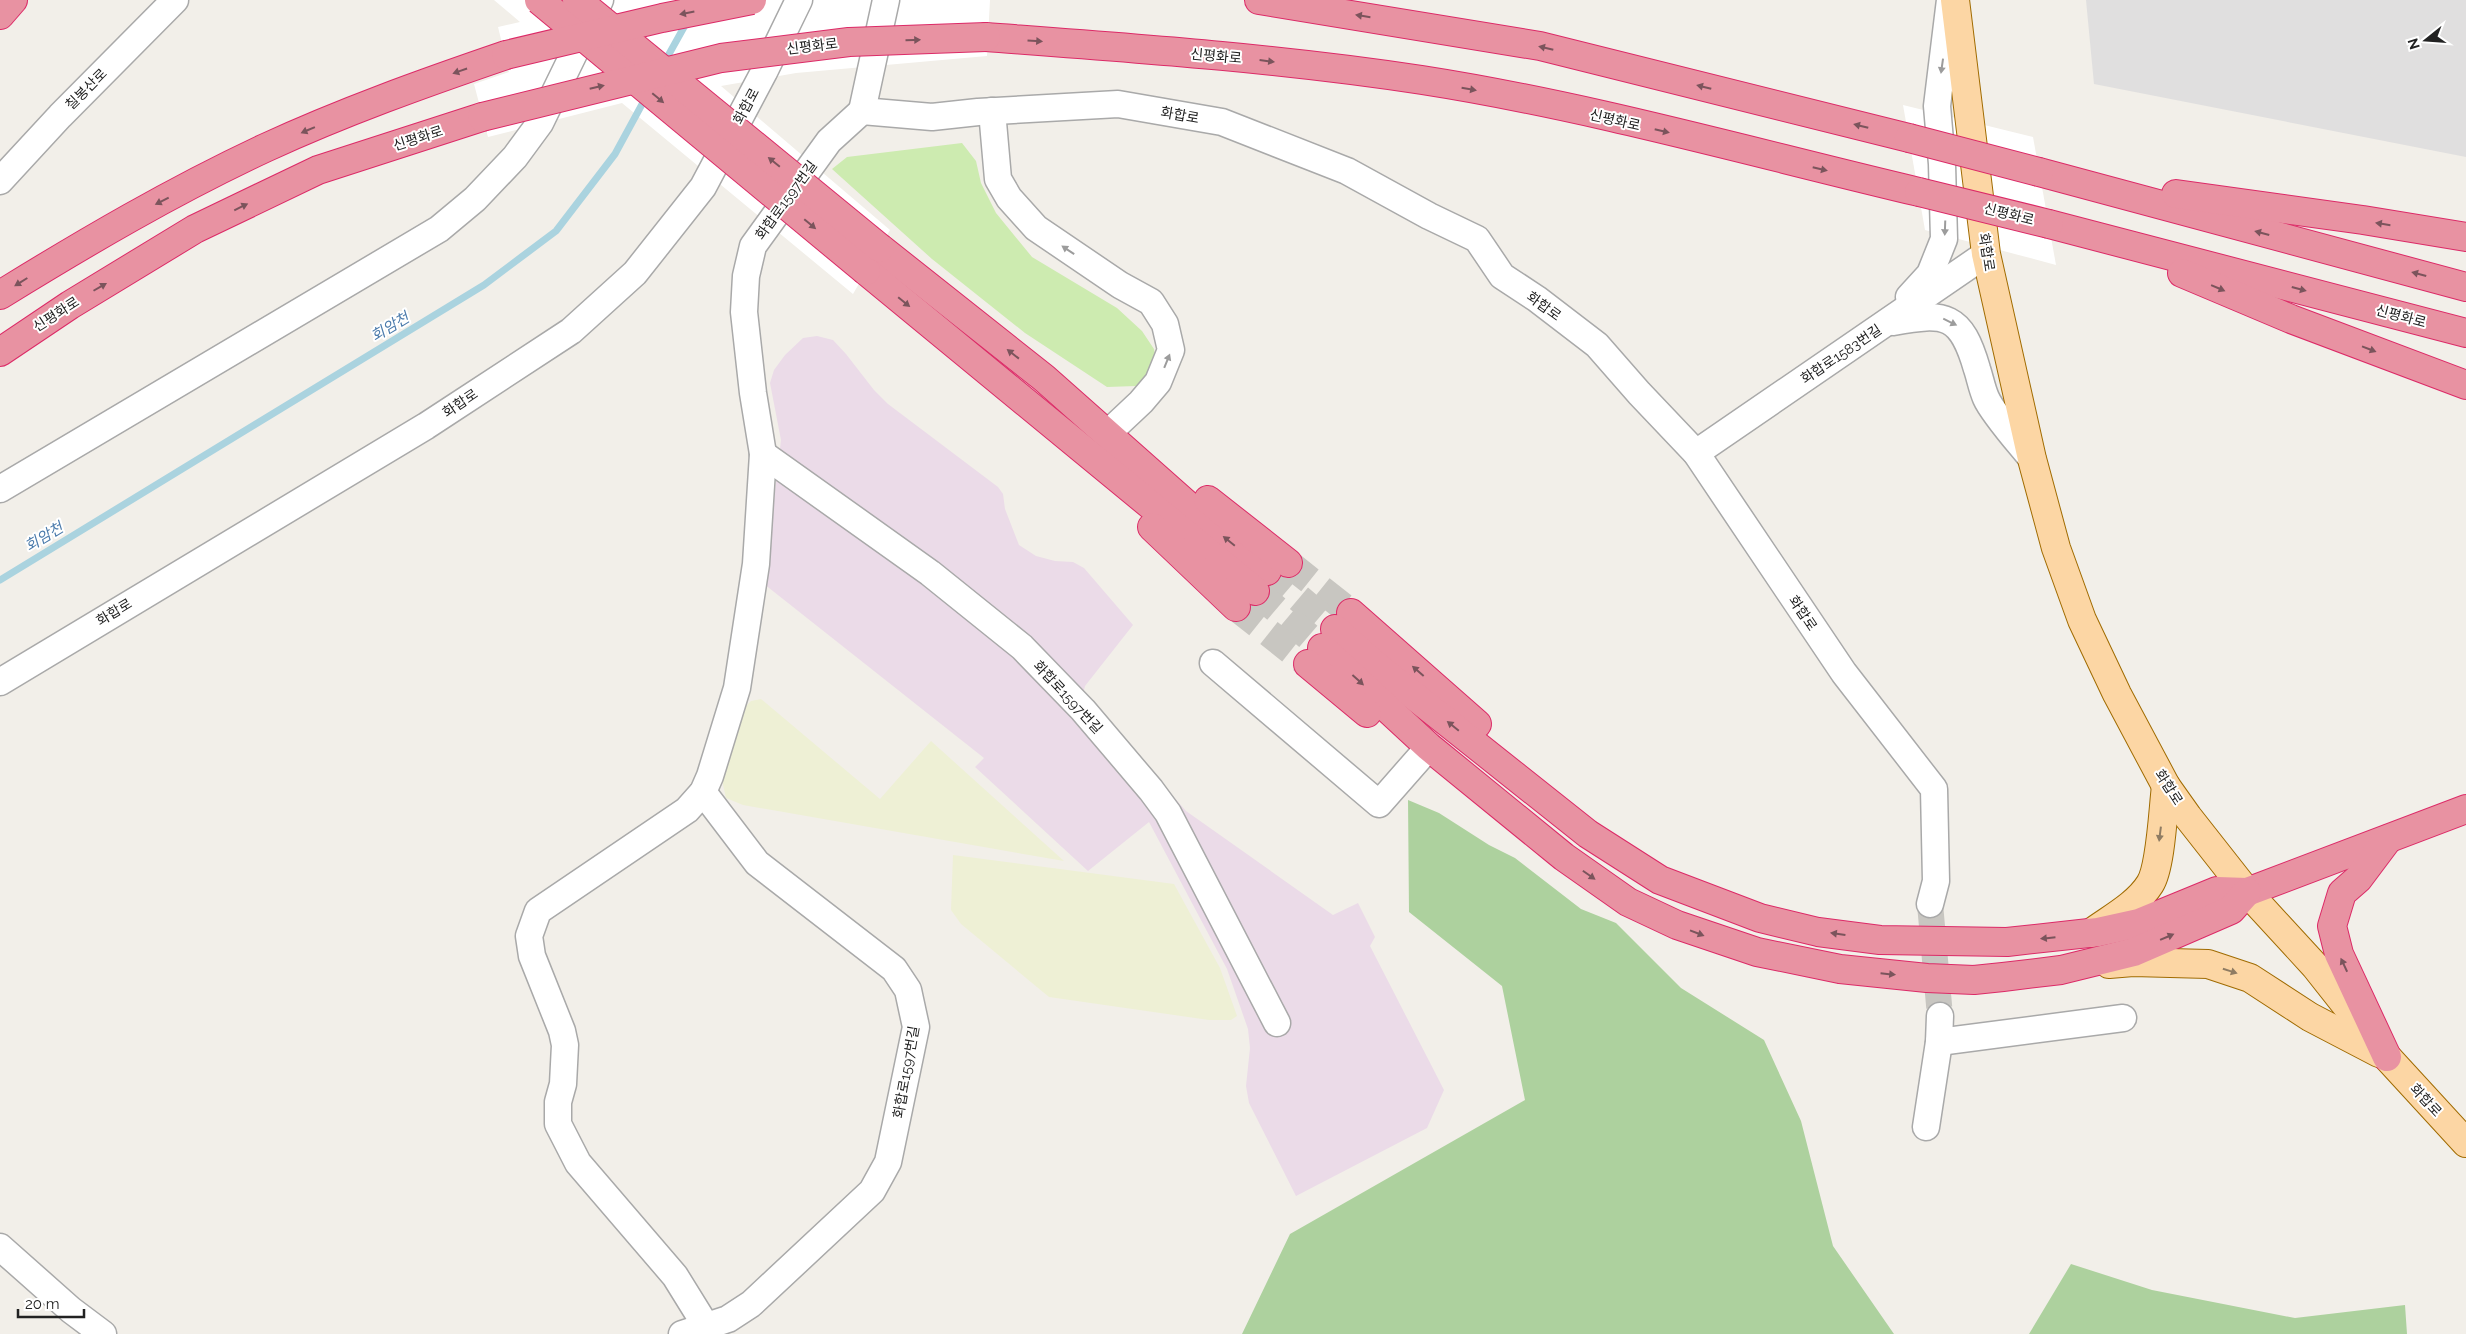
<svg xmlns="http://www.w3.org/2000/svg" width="2466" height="1334" viewBox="0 0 2466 1334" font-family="Raleway,'Noto Sans KR',sans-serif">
  <rect width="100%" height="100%" fill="#f2efe9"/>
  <!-- residential -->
  <polygon fill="#e0dfdf" points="2086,0 2466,0 2466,157 2094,84"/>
  <!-- industrial -->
  <polygon fill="#ebdbe8" points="817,336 833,340 846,354 874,390 888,404 998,487 1003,494 1005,509 1019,545 1036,556 1055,561 1073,562 1084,568 1133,625 1085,686 1083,694 1186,811 1333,915 1358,903 1375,937 1370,946 1444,1090 1427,1128 1296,1196 1249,1103 1246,1086 1250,1048 1248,1029 1227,969 1149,822 1088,871 975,767 984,758 764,584 781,440 770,383 774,370 785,355 803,338"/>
  <!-- farmland -->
  <g fill="#eef0d5">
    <polygon points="761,699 880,799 931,741 1064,861 743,805 726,798 722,780 746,706 751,701"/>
    <polygon points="953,855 1174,884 1220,968 1237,1016 1231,1020 1209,1020 1049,997 961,924 951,910"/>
  </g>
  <!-- grass -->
  <polygon fill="#cdebb0" points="962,143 976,161 981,183 996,213 1032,257 1117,308 1142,331 1154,349 1156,359 1152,376 1136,386 1107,387 1025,333 932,259 832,169 847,157"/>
  <!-- forest -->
  <g fill="#add19e">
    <polygon points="1408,800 1439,813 1489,845 1515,858 1581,909 1616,923 1681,988 1764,1040 1801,1121 1833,1246 1894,1334 1242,1334 1290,1234 1525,1100 1502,986 1409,912"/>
    <polygon points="2071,1264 2152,1290 2295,1318 2405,1305 2407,1334 2029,1334"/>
  </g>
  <!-- pier -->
  <g fill="#fff">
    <polygon points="494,0 990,0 987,56 796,73 721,86 890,230 853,294 622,103 488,137 474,84 509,72 498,27 520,22"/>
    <polygon points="1903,105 2033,137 2056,265 1925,230"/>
  </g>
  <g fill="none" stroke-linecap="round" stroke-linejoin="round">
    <!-- stream -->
    <g stroke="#aad3df" stroke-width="7">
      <polyline points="664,63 688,20"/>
      <polyline points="0,580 484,285 556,231 615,154 646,97"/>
    </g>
    <!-- minor-tunnel -->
    <polyline stroke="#c8c6c1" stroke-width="26" stroke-dasharray="26 13" stroke-linecap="butt" points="1930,904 1940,1016"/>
    <!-- highway-tunnel -->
    <g stroke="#c8c6c1" stroke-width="28" stroke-dasharray="28 14" stroke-linecap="butt">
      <polyline points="1288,563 1351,613"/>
      <polyline points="1267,571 1335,629"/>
      <polyline points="1255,591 1322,648"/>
      <polyline points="1236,607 1308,664"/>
    </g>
    <defs>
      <g id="minor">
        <polyline points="862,111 932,117 978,112 1118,104 1222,122 1347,171 1429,216 1477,239 1502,276 1537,299 1597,345 1639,393 1696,453 1844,673 1934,789 1936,881 1930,904"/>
        <polyline points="862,111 886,0"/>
        <polyline points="992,111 998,179 1009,198 1036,228 1120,285 1151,302 1165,324 1171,350 1158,382 1141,402 1108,433"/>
        <polyline points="0,181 60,116 175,0"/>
        <polyline points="1909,297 1930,274 1944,239 1942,164 1937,106 1950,0"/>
        <path d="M1893 322C1946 312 1961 314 1977 369 1980 378 1982 389 1986 398 1993 414 2020 444 2032 459"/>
        <polyline points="1696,453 1986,254"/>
        <polyline points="763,454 930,573 1022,647 1083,710 1151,790 1168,813 1277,1023"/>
        <polyline points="0,489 439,229 475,199 515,157 540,123 600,0"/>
        <polyline points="1213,663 1379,804 1429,747"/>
        <polyline points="0,682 426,426 571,331 635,273 703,187 764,72 799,0"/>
        <polyline points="1939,1042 2123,1018"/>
        <polyline points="1926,1127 1939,1042 1940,1016"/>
        <polyline points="0,1247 71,1310 103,1334"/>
        <polyline points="706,1326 675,1276 578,1163 558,1124 558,1102 563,1084 565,1045 562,1031 532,956 529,936 538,911 687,810 703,792 710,776 737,688 756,564 763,454 753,393 744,312 746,276 753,246 829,141 862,111"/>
        <polyline points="682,1334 728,1319 751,1304 872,1191 888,1162 916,1027 908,990 894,969 757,863 703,792"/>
      </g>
      <g id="major">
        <polyline points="1955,0 1986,254 2032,459 2056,548 2082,620 2117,694 2166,786 2188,817 2247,892 2315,966 2387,1057 2466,1143"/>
        <path d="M2091 933C2110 919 2137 905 2150 884 2161 867 2163 809 2166 786"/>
        <polyline points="2109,964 2133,962 2208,964 2250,978 2310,1017 2379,1053"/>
      </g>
      <g id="highway">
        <polyline points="1259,0 1540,46 1909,138"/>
        <polyline points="0,15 13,0"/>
        <path d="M986 37C1132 48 1278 58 1422 80 1589 106 1754 153 1919 192"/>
        <polyline points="2039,172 2466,287"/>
        <polyline points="2176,194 2363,220 2466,237"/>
        <polyline points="2049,224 2466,333"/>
        <polyline points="880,248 1044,378 1220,534 1267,571"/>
        <polyline points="866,271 1255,591"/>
        <polyline points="2182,273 2291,319 2466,385"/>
        <path d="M0 295C86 242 173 191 265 148 343 112 424 83 506 55"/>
        <polyline points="0,352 70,305 195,229 318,170 482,117"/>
        <polyline points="1208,500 1288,563"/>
        <polyline points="1152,527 1236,607"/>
        <polyline points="1351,613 1477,724"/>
        <polyline points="1335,629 1374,664 1588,834 1660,880 1760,918 1818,932 1880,940 2007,942 2098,932 2139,923 2217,891 2247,892 2466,809"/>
        <polyline points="1322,648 1429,747 1564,857 1628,902 1677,925 1757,952 1840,969 1927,978 1974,980 2003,977 2061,970 2134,952 2231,910 2247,892"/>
        <polyline points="1308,664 1367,713"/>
        <polyline points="2387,1057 2339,954 2332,926 2342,893 2358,879 2388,839"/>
      </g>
    </defs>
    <!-- minor casing -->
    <use href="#minor" stroke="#a9a9a9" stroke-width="29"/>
    <!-- major casing -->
    <use href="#major" stroke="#a06b00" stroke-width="30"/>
    <!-- highway casing -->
    <use href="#highway" stroke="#dc2a67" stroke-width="30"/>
    <!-- minor -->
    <use href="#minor" stroke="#fff" stroke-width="26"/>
    <!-- major -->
    <use href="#major" stroke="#fcd6a4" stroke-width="28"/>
    <!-- highway -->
    <use href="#highway" stroke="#e892a2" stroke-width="28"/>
    <defs>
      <g id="highway-bridge">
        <polyline points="539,0 866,271"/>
        <polyline points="577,0 880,248"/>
        <polyline points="506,55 662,18 752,0"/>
        <polyline points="482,117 721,58 849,42 986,37"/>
        <polyline points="1909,138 2039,172"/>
        <polyline points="1919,192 2049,224"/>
      </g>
    </defs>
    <!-- highway-bridge casing -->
    <use href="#highway-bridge" stroke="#dc2a67" stroke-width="30" stroke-linecap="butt"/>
    <!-- highway-bridge -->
    <use href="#highway-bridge" stroke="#e892a2" stroke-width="28"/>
  </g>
  <!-- one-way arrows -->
  <defs><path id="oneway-solid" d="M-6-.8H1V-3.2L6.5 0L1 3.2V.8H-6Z" transform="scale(1.25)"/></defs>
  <g fill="#7b545c">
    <use href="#oneway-solid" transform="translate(687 13) rotate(169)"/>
    <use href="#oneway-solid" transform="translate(1363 16) rotate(-171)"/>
    <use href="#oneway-solid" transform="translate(913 40) rotate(-2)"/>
    <use href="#oneway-solid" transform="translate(1035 41) rotate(4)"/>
    <use href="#oneway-solid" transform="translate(1546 48) rotate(-167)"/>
    <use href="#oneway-solid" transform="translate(1267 61) rotate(7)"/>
    <use href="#oneway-solid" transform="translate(460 71) rotate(161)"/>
    <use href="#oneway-solid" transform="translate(597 87) rotate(-13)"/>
    <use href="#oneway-solid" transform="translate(1704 87) rotate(-166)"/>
    <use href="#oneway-solid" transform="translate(1469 89) rotate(10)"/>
    <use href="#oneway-solid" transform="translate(658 98) rotate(40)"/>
    <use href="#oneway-solid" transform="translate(1861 126) rotate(-166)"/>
    <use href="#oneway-solid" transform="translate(308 130) rotate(157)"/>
    <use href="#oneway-solid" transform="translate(1662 131) rotate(13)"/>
    <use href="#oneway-solid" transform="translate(774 162) rotate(-141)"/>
    <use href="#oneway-solid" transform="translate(1820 169) rotate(13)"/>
    <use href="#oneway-solid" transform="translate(162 201) rotate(153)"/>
    <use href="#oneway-solid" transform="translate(241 207) rotate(-26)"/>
    <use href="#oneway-solid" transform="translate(810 224) rotate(40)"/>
    <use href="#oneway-solid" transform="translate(2383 224) rotate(-171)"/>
    <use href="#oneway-solid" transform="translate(2262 233) rotate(-165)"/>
    <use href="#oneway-solid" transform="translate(2419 274) rotate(-165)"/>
    <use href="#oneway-solid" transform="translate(21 282) rotate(148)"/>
    <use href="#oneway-solid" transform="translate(100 287) rotate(-30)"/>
    <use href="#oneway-solid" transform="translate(2218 288) rotate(23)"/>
    <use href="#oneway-solid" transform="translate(2299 289) rotate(15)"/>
    <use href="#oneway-solid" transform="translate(904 302) rotate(39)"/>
    <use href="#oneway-solid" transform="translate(2369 349) rotate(21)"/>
    <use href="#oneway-solid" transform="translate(1013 354) rotate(-142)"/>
    <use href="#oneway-solid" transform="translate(1229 541) rotate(-141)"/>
    <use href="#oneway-solid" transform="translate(1418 671) rotate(-139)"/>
    <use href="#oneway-solid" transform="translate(1358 680) rotate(42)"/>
    <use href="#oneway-solid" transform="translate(1453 726) rotate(-141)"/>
    <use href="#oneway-solid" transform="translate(1589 875) rotate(35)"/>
    <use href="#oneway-solid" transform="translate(1697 933) rotate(21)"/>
    <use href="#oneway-solid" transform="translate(1838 934) rotate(-172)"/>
    <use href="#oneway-solid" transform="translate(2167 937) rotate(-23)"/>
    <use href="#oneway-solid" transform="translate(2048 938) rotate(174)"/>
    <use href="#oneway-solid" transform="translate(2344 965) rotate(-115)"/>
    <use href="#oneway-solid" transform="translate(1888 974) rotate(6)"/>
  </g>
  <g fill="#9c9c9c">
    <use href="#oneway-solid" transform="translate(1942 66) rotate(98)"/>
    <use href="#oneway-solid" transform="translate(1945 228) rotate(92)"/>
    <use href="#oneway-solid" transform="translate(1068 250) rotate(-146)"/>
    <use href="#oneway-solid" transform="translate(1950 322) rotate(26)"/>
    <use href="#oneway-solid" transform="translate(1167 361) rotate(-68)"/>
  </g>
  <g fill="#8f7c63">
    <use href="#oneway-solid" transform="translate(2160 834) rotate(97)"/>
    <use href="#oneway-solid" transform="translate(2230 971) rotate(18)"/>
  </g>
  <g text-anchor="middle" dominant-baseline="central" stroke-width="4" stroke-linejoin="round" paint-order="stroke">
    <!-- street labels -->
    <g font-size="14" fill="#222" stroke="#fff">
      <text transform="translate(812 46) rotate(-7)">신평화로</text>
      <text transform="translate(1216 56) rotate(5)">신평화로</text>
      <text transform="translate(86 89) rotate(-45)">칠봉산로</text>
      <text transform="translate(746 106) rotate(-62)">화합로</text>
      <text transform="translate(1180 115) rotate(10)">화합로</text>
      <text transform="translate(1615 120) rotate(13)">신평화로</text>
      <text transform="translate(418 138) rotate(-18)">신평화로</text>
      <text transform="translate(786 200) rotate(-54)">화합로1597번길</text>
      <text transform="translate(2009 214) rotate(14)">신평화로</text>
      <text transform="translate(1987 252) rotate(81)">화합로</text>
      <text transform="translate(1544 306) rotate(36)">화합로</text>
      <text transform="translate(56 314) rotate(-33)">신평화로</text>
      <text transform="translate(2401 316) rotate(15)">신평화로</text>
      <text transform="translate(1841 354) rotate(-34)">화합로1583번길</text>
      <text transform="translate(460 403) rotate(-34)">화합로</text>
      <text transform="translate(114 612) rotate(-31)">화합로</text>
      <text transform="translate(1803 613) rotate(56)">화합로</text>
      <text transform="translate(1068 697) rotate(47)">화합로1597번길</text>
      <text transform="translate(2169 787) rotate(57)">화합로</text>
      <text transform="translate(906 1072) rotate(-80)">화합로1597번길</text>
      <text transform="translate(2426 1100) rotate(47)">화합로</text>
    </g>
    <!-- water labels -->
    <g font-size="15" font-style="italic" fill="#4a7aab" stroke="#fff">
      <text transform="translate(390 327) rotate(-31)">회암천</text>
      <text transform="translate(44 537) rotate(-31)">회암천</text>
    </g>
  </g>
  <!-- north arrow -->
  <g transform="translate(2426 40) rotate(253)" stroke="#ffffff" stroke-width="4" paint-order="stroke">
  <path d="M0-4L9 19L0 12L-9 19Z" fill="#222222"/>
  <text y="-8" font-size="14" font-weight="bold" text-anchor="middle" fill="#222222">N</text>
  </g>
  <!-- scale -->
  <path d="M18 1309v8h66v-8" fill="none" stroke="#222222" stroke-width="2.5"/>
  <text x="25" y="1309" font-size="15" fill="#222222" stroke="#ffffff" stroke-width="4" paint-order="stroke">20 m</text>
</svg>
